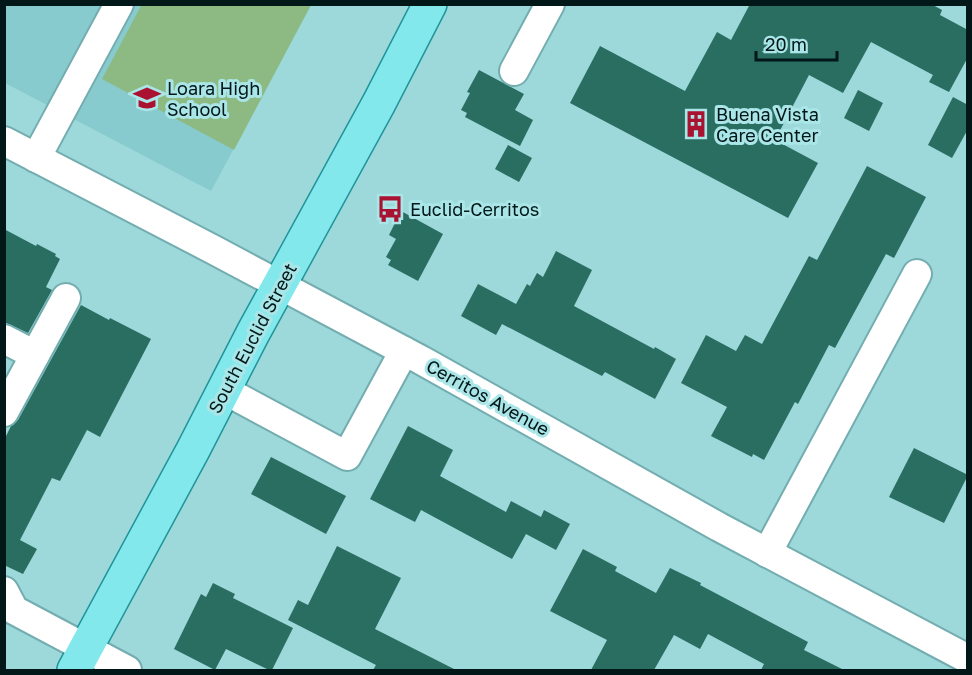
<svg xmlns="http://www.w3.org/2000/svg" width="972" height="675" viewBox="0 0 972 675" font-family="'Golos Text',sans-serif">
  <rect width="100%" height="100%" fill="#9dd8da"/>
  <!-- built -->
  <polygon fill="#87cbce" points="4,5 311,5 211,191 5,83"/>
  <!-- green -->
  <polygon fill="#8db982" points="142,4 311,5 234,150 102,79"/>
  <!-- building -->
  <g fill="#2a6e62">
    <polygon points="750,4 931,4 942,10 940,15 968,30 968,57 949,92 929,82 933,75 871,42 843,93 809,75 775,140 818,163 788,218 570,103 600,46 685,91 717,32 731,40"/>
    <polygon points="479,70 524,94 515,110 533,120 520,146 465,117 467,113 461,110 470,93 467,92"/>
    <polygon points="858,90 883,103 869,131 844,118"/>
    <polygon points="953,97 968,105 968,129 952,158 928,145"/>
    <polygon points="508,145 532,158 519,182 495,169"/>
    <polygon points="867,166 926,197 894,258 886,254 835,348 829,345 798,404 795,402 764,460 753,454 752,457 711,436 727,407 681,383 706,335 736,351 745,335 762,344 809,256 817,260"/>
    <polygon points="401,211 443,234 418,281 388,265 391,260 386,257 396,239 389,235"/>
    <polygon points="4,229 36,246 37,244 56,254 55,256 60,259 46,287 52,290 28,333 4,322"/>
    <polygon points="556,251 592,270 574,306 654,349 655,347 676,359 655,399 605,372 602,376 502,324 496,335 461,316 478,284 516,304 527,284 530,286 537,273 543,277"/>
    <polygon points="81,305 109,320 110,318 151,339 100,437 87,430 60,481 52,478 20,540 37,549 23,574 6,566 4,569 4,440 11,426 18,420"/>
    <polygon points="408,426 453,450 440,476 506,512 511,501 541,517 544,510 570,524 556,550 526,534 512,559 421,510 415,522 370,499"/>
    <polygon points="914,448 968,475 944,523 889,497"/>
    <polygon points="271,457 346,496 326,534 251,494"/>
    <polygon points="337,546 401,578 375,629 456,670 373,670 376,665 288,620 298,600 308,605"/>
    <polygon points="583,549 617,567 615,571 656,593 670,568 701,583 700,585 808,642 804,650 844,670 761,670 764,664 708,634 700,649 674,635 654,670 591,670 607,640 550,611"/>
    <polygon points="213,583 235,594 233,598 293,628 272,670 269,670 226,649 215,670 174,649 201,594 206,597"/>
  </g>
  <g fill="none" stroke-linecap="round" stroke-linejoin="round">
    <defs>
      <g id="minor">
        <polyline points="514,71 550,4"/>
        <polyline points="4,141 214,250 421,360 719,527 968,659"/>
        <polyline points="36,158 119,4"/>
        <polyline points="4,339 35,355"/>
        <polyline points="224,390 347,456 404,351"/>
        <polyline points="4,412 66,298"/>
        <polyline points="767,553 917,274"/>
        <polyline points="4,591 14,610 127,670"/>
      </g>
      <polyline id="major" points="74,670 193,450 253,333 379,103 430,4"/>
    </defs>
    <!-- minor casing -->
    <use href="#minor" stroke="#73adaf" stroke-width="32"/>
    <!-- major casing -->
    <use href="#major" stroke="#1f9499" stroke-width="36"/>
    <!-- minor -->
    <use href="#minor" stroke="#fff" stroke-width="28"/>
    <!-- major -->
    <use href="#major" stroke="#82e8ec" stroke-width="33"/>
  </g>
  <!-- icons -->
  <defs>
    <symbol id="school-bare" viewBox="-9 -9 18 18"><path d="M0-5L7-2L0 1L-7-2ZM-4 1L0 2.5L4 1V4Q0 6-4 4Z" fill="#a91230" stroke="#aae5e7" stroke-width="2.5" paint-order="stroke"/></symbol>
    <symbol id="building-bare" viewBox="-9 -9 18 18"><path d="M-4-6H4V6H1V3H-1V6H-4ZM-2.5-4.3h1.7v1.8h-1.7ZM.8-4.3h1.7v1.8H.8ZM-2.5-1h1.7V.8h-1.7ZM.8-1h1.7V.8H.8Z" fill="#a91230" stroke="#aae5e7" stroke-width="2.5" paint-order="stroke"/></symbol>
    <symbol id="bus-bare" viewBox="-9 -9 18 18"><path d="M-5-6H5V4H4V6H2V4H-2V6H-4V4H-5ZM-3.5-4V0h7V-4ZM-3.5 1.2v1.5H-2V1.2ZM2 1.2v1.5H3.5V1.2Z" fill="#a91230" stroke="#aae5e7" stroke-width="2.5" paint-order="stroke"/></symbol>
  </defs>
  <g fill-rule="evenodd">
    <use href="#school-bare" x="128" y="79" width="38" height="38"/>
    <use href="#building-bare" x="677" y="105" width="38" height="38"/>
    <use href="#bus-bare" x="371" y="190" width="38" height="38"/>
  </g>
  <g text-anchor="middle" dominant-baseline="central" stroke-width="6" stroke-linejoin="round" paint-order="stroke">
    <!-- poi labels -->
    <g font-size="18" fill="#011718" stroke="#aae5e7" text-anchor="start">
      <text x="167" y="88">Loara High<tspan x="167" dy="21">School</tspan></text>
      <text x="716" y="114">Buena Vista<tspan x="716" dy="21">Care Center</tspan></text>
      <text x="410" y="209">Euclid-Cerritos</text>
    </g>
    <!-- street labels -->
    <g font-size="18" fill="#011718" stroke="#aae5e7">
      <text transform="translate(252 338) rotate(-62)">South Euclid Street</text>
      <text transform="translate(488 397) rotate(29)">Cerritos Avenue</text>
    </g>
  </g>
  <!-- border -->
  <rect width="972" height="675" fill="none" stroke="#011718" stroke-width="12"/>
  <!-- scale -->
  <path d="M756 51v9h81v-9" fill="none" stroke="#011718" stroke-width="3"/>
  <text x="765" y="51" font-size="18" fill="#011718" stroke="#aae5e7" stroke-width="4.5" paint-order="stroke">20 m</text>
</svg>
